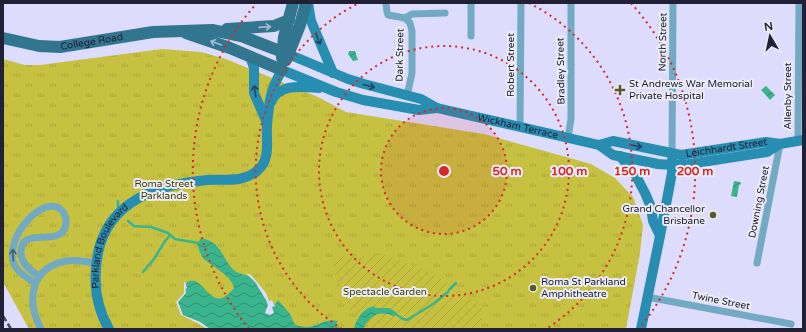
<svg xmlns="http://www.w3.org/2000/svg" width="806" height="332" viewBox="0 0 806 332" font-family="'Varela Round',sans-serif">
  <defs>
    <pattern id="park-tufts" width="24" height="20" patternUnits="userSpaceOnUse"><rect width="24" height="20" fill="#c7c142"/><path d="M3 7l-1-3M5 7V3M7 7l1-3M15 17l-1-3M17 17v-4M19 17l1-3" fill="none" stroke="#aba63a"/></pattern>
    <pattern id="garden-furrows" width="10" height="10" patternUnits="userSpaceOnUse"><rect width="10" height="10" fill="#c7c142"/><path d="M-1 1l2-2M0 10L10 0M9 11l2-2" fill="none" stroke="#aba63a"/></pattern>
    <pattern id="water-waves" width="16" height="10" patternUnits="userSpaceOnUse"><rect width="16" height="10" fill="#3ab48c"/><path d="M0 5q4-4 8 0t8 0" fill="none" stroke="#309273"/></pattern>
  </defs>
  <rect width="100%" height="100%" fill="#dddcfd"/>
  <!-- park -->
  <polygon fill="url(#park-tufts)" points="162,49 201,52 226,59 318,97 346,112 484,134 591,164 615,178 633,197 643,225 640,253 626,329 29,329 3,282 3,59 25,65 40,65"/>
  <!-- garden -->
  <polygon fill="url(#garden-furrows)" points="387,255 430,272 482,306 481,329 373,329 351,310 335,277 333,257"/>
  <!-- water -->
  <g fill="url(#water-waves)">
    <polygon points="349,51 355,51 358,60 353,61 348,54"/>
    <polygon points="766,86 775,95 770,100 761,90"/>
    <polygon points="734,181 740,182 741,184 739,185 737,197 731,196"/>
    <path d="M201 238C223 242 221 259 235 271 239 274 245 274 250 277 256 281 264 294 269 301L272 300 275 305 278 300 290 314 295 325C317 332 322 317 338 321L335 326 339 327 338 329H210L200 322 183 315 178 302 186 293V283C200 271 209 306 224 297 228 294 231 292 234 288 232 276 213 267 204 259 200 255 199 249 197 244Z"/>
    <path d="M374 306 375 308H389L396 312 394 316C379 310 370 315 363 329H352L354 328C358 317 362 309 374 306Z"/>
  </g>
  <!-- pier -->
  <g fill="#dddcfd">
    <polygon points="246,273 251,275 266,293 269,301 272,300 275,306 272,307 274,313 270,315 265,313 268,305 266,300 255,282"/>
    <polygon points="184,282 185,282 187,288 185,289 186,293 178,302 183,315 200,322 210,329 207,329 199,324 181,315 176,302 184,293"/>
  </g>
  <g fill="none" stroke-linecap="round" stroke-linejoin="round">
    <!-- stream -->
    <g stroke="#3ab48c" stroke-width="2.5">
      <polyline points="118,207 118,201"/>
      <polyline points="128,221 134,226 151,227 157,229 168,233 175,239 198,243"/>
      <polyline points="143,272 154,259 165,241 170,235"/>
      <polyline points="449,290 456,283"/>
      <polyline points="394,313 403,319 407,320 433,304 448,292"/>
    </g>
    <!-- street -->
    <g stroke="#71aac2" stroke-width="7">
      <polyline points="386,3 387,12 388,15 405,18 410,23 412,31 412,73 407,96"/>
      <polyline points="405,18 412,14 445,13"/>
      <polyline points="471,36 471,3"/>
      <polyline points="520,127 521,3"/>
      <polyline points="568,138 571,119 571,3"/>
      <polyline points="798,141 799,3"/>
      <polyline points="672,154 673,3"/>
      <polyline points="757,263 780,144"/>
      <path d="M35 283C28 278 19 274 15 266 2 244 37 197 59 208 63 211 66 216 66 221 66 226 65 231 60 234 49 242 20 229 21 253 21 264 31 271 39 276"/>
      <polyline points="647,297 791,324"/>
      <path d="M41 329C26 301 30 268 66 261 76 259 86 262 96 263"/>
    </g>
    <!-- secondary -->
    <g stroke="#278eb2" stroke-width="10">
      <polyline points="308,3 311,21 333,73"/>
      <path id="s1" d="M288 54 348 79 364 84 421 99 437 108 599 145 613 155 658 164 672 165 689 164 767 152 780 144"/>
      <polyline points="250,56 254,68 254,93 267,123"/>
      <path d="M271 102C279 83 302 87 319 88"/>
      <path id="s2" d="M599 145 613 141 681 155 766 142 780 144 803 140"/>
      <polyline points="620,156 635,174 645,193 651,207 653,221 660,236"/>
      <path id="s3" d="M109 329C95 305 93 279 98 253 109 199 160 184 208 180 225 179 244 183 258 170 271 159 266 140 267 125 268 115 269 104 271 95 273 86 278 77 282 70L336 92 363 100 419 110 437 108"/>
      <polyline points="641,329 660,236 672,173 672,160"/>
    </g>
    <!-- primary -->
    <g stroke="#32758f" stroke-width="12">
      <polyline points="227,29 274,26 289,20"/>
      <polyline points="186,33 230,48 282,70"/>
      <path id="s4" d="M3 38 39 46 60 47 153 32 212 30 241 36 288 54"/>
      <polyline points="282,58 284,37 293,3"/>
      <polyline points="286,60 300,25 306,3"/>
    </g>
    <!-- rail -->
    <polyline stroke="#49475f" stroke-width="2.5" stroke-dasharray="6 3" stroke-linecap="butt" points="3,316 11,329"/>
  </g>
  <!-- one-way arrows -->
  <defs><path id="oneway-shaft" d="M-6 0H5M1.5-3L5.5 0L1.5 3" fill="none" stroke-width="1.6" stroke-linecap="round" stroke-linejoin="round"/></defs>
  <g stroke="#a2bccd">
    <use href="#oneway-shaft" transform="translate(265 27) rotate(-4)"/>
    <use href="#oneway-shaft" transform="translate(216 43) rotate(-161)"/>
  </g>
  <g stroke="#244661">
    <use href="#oneway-shaft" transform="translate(318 39) rotate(68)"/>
    <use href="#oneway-shaft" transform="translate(369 86) rotate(15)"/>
    <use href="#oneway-shaft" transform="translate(255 91) rotate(-98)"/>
    <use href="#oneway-shaft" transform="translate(636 146) rotate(12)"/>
  </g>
  <use stroke="#465e74" href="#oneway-shaft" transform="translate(13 255) rotate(-92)"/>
  <!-- distance rings -->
  <circle cx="444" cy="171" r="63" fill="#d62828" fill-opacity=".12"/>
  <g fill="none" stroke="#d62828" stroke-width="2" stroke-dasharray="2 4">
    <circle cx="444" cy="171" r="63"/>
    <circle cx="444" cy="171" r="125"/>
    <path d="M342 329A188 188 0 0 1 359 3M529 3A188 188 0 0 1 546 329"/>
    <path d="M249 329A251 251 0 0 1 257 3M631 3A251 251 0 0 1 639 329"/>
  </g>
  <!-- markers -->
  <g fill="#5b5926" stroke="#ececf7" stroke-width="1.5">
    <path d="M618 84h4v4h4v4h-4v4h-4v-4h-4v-4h4z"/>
    <circle cx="713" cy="215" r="4"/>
    <circle cx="533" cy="288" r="4"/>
  </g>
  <g text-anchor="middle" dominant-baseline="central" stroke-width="4" stroke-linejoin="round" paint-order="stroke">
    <!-- street labels -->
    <g font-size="10" fill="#222035" stroke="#ececf7">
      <text stroke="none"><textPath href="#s4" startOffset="90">College Road</textPath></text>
      <text transform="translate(663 42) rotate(-89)">North Street</text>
      <text transform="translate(400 55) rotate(-89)">Dark Street</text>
      <text transform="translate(511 65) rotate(-90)">Robert Street</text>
      <text transform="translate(561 71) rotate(-91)">Bradley Street</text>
      <text transform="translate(788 96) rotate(-90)">Allenby Street</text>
      <text stroke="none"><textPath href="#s1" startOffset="242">Wickham Terrace</textPath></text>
      <text stroke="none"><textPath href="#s2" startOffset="130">Leichhardt Street</textPath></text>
      <text transform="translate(759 202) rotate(-79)">Downing Street</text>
      <text stroke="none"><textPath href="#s3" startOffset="89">Parkland Boulevard</textPath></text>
      <text transform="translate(721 301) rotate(11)">Twine Street</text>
    </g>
    <!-- poi labels -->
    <g font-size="10" fill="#222035" stroke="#ececf7" text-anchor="start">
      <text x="629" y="84">St Andrews War Memorial<tspan x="629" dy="12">Private Hospital</tspan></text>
      <text x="705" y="209" text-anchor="end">Grand Chancellor<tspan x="705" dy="12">Brisbane</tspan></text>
      <text x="541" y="282">Roma St Parkland<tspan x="541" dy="12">Amphitheatre</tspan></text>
    </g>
    <!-- park labels -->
    <g font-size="10" fill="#3f3c01" stroke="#ececf7">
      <text x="164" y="184">Roma Street<tspan x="164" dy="12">Parklands</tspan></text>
      <text x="385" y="292">Spectacle Garden</text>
    </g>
  </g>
  <circle cx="444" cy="171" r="6" fill="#d62828" stroke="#ececf7" stroke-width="2"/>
  <g font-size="12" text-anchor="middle" font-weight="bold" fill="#d62828" stroke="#ececf7" stroke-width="4" stroke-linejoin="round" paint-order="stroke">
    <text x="507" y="175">50 m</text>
    <text x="569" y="175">100 m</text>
    <text x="632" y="175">150 m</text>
    <text x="695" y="175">200 m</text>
  </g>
  <!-- border -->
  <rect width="806" height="332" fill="none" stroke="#222035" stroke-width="8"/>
  <!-- north arrow -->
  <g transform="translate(770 36) rotate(351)" stroke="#ececf7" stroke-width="3" paint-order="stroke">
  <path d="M0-3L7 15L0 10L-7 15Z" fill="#222035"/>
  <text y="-6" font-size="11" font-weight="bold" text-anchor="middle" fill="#222035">N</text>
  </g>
</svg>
